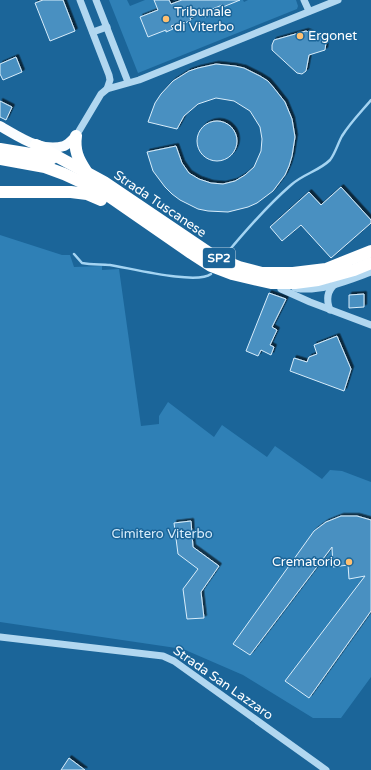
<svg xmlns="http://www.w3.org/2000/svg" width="371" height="770" viewBox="0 0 371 770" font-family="'Varela Round',sans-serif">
  <defs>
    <filter id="shadow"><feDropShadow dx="2.5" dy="-2.5" stdDeviation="0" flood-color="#0009"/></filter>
  </defs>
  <rect width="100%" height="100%" fill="#1b6599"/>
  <!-- green -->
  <g fill="#2f80b6">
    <polygon points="109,0 127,0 130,6 145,0 154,0 158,10 140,17 148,37 154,35 153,33 165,28 166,31 173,29 171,26 184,21 185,23 191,20 190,18 203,13 205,17 211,14 210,10 222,5 224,7 230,5 229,2 235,0 243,0 244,2 248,0 296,0 298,6 297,9 138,73"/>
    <polygon points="0,235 62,255 70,255 74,267 102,266 102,270 119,269 141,426 159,424 159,416 168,402 214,437 222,425 267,457 275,446 322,479 330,470 342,471 371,482 371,677 341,718 313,718 243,675 183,649 0,622"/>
  </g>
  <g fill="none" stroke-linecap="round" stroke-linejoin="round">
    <!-- stream -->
    <g stroke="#a4d4f2" stroke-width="2.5">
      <path d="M227 253C247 229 268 205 291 185 303 174 319 171 330 160 335 154 338 143 342 136 350 123 361 112 371 100"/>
      <path d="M74 254 82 263C92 265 101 264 110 265 130 268 196 285 211 274"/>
    </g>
  </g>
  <!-- building -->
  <g fill="#4990c1" stroke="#d8edfb" filter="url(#shadow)">
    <polygon points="43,0 63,0 75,31 50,41 35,3"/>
    <polygon points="154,0 169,0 171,4 182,0 240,0 223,7 222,5 210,10 211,14 205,17 203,13 190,18 191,20 185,23 184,21 171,26 173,29 166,32 166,30 148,37 140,17 158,10"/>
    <polygon points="306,31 311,33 313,38 320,36 326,42 325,50 309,55 306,71 302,74 297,73 272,50 272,45 274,40"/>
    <polygon points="16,57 22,72 3,80 0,74 0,64"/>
    <polygon points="216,64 235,66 244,68 260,76 268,81 274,88 285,102 292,119 295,137 292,156 289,166 285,175 273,191 257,203 248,207 228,212 208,211 198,209 180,200 172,194 165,187 153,171 147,152 176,146 182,163 189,173 199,179 211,183 223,184 235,181 245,175 254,167 261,151 262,139 260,127 250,111 234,101 216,98 198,104 184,116 177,129 148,122 155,103 161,94 173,81 189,71 198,68"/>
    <polygon points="0,101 12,107 6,120 0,117"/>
    <circle cx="217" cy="141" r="20"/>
    <polygon points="341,187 371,220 371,223 331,258 301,225 282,241 270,227 309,192 321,205"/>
    <polygon points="269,293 286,299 272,327 277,330 270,345 274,347 271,355 261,350 258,356 246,351"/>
    <polygon points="364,294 364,307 349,308 349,295"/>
    <polygon points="337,336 351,369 344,391 290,371 294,358 307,362 309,357 317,354 314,345"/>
    <polygon points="341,516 357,516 371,520 371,611 309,698 285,681 365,576 349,579 348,565 333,567 332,547 250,655 233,644 314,531 326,522"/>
    <polygon points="191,521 193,547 219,566 201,592 204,618 187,619 183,589 198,569 178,554 174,523"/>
    <polygon points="69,758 85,770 61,770"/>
  </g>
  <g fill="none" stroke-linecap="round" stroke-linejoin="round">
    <!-- minor -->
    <g stroke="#b1d7f0" stroke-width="7">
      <polyline points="80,0 109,75 110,80 107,89"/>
      <polyline points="96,0 128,82"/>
      <polyline points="304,0 309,11"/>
      <polyline points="93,32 107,27"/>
      <polyline points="76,136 101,94 107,89 139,80 338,0"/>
      <path d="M295 288C319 293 349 280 371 272"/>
      <polyline points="281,289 310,302 371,325"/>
      <path d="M330 310C326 300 327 291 335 284"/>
      <polyline points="0,637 163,656 174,661 326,770"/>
    </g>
    <!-- major -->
    <path stroke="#fafdff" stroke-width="10" d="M0 126C18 136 41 153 64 146 69 144 72 140 76 136"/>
    <!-- highway -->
    <g stroke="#fff" stroke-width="12">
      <path d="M76 136C74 150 78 159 86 171"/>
      <polyline points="36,145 104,182 215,257 239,267 262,273 293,273 326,269 371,251"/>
      <polyline points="0,149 37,155 51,159"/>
      <polyline points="0,159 45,167 64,174 103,192 191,253 211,266 232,274 271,283 295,283 318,280 354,270 371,263"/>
      <polyline points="0,192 71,192 87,194 101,200"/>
    </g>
  </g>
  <!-- markers -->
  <g fill="#ffc070" stroke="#1b6599" stroke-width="1.5">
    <circle cx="166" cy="19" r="4"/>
    <circle cx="300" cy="36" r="4"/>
    <circle cx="349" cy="562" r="4"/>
  </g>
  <g text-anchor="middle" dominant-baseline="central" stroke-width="3" stroke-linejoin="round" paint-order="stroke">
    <!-- shield labels -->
    <rect fill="#1b6599" stroke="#bbd1e0" stroke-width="1" x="203" y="248" width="32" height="20" rx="3"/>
    <g font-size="12" font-weight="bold" fill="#fff">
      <text x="219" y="258">SP2</text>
    </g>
    <!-- poi labels -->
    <g font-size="13" fill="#fff" stroke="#1b6599" text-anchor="start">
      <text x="174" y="12">Tribunale<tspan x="174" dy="15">di Viterbo</tspan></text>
      <text x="308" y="36">Ergonet</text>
      <text x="341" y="562" text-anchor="end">Crematorio</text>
    </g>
    <!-- street labels -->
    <g font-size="13" fill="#fff" stroke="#1b6599">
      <text transform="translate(160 204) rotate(34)">Strada Tuscanese</text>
      <text transform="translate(223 683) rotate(35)">Strada San Lazzaro</text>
    </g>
    <!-- park labels -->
    <g font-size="13" fill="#d8edfb" stroke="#1b6599">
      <text x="162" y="534">Cimitero Viterbo</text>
    </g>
  </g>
</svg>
